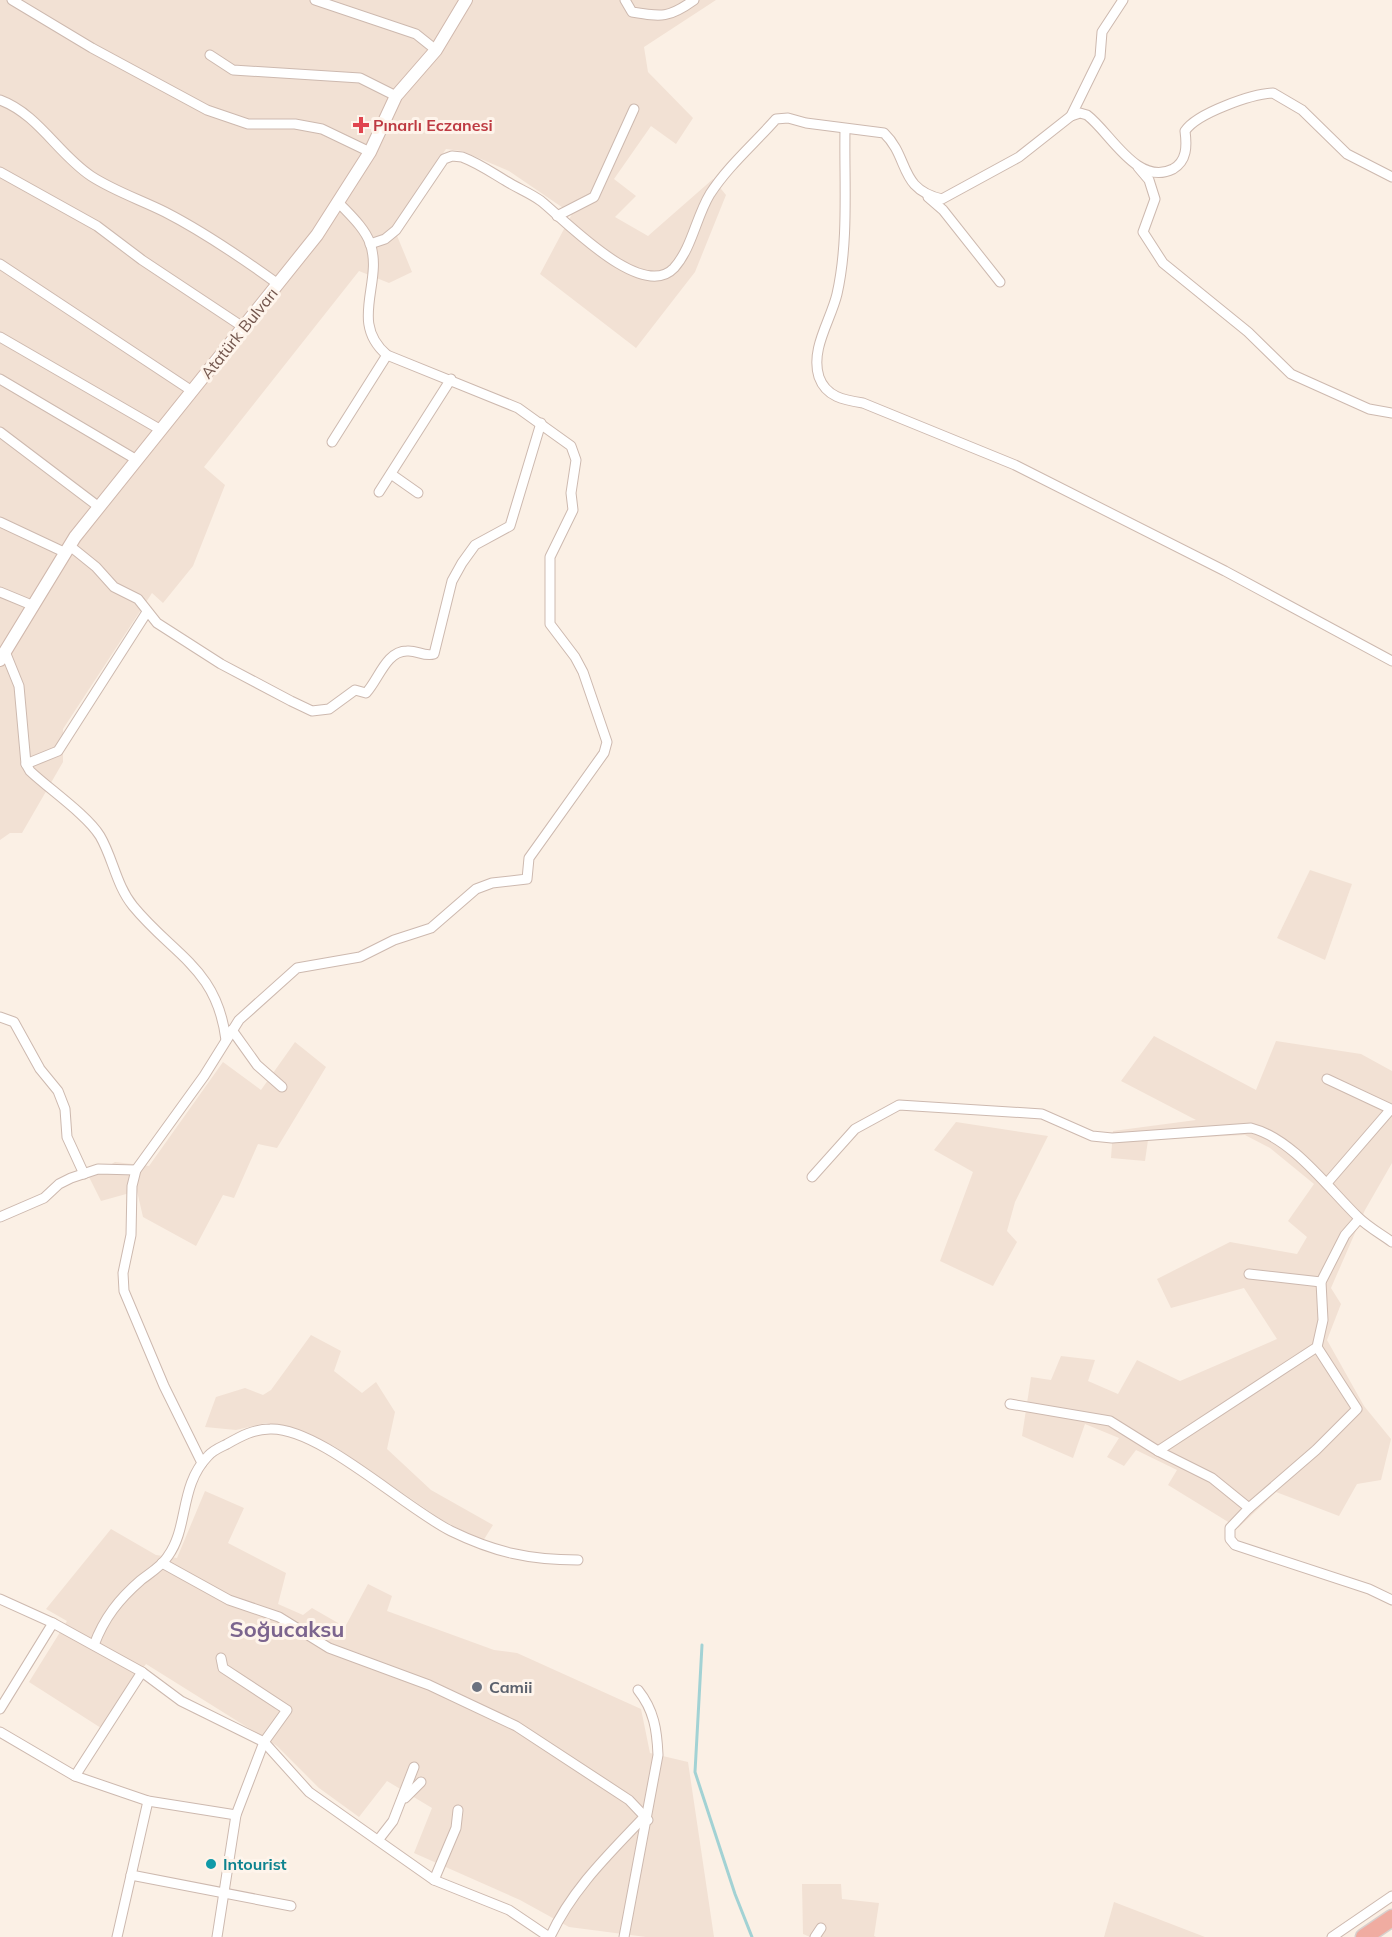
<svg xmlns="http://www.w3.org/2000/svg" width="1392" height="1937" viewBox="0 0 1392 1937" font-family="Mulish,sans-serif">
  <rect width="100%" height="100%" fill="#fbf0e5"/>
  <!-- residential -->
  <g fill="#f2e1d4">
    <polygon points="0,0 716,0 644,47 648,72 693,118 676,144 651,126 614,179 636,196 615,217 648,236 713,179 726,195 695,272 636,348 540,274 572,214 509,171 462,151 446,149 393,226 412,272 389,283 359,271 204,467 225,485 193,566 163,603 152,593 63,729 63,762 22,833 10,833 0,840"/>
    <polygon points="1310,870 1352,884 1325,960 1277,938"/>
    <polygon points="1154,1036 1256,1090 1276,1041 1361,1054 1392,1071 1392,1163 1365,1210 1331,1288 1341,1304 1327,1340 1364,1406 1391,1439 1381,1480 1357,1484 1339,1516 1276,1492 1238,1528 1168,1485 1177,1470 1136,1450 1124,1466 1107,1457 1119,1438 1085,1424 1073,1458 1022,1436 1031,1377 1051,1380 1061,1356 1095,1360 1088,1381 1118,1394 1137,1360 1180,1381 1277,1339 1244,1288 1171,1308 1157,1279 1230,1242 1297,1254 1307,1237 1288,1221 1314,1184 1270,1148 1245,1135 1148,1140 1145,1161 1111,1158 1113,1131 1196,1120 1121,1081"/>
    <polygon points="295,1042 326,1067 277,1148 258,1144 234,1198 223,1195 196,1246 143,1217 137,1191 101,1201 89,1177 115,1162 149,1166 223,1062 261,1090"/>
    <polygon points="956,1122 1048,1136 1015,1202 1007,1231 1017,1242 993,1286 940,1261 973,1172 934,1150"/>
    <polygon points="311,1335 341,1351 334,1371 362,1393 376,1382 395,1412 387,1449 431,1490 493,1525 483,1541 442,1520 334,1446 266,1423 236,1430 205,1427 216,1397 245,1388 263,1395 271,1390"/>
    <polygon points="205,1491 244,1508 228,1543 286,1573 278,1604 303,1615 312,1608 345,1627 368,1584 392,1596 387,1611 494,1650 517,1653 641,1709 650,1753 688,1762 714,1937 646,1937 569,1927 520,1900 414,1853 432,1808 387,1781 359,1817 319,1788 277,1746 146,1664 101,1728 29,1682 67,1621 46,1609 111,1529 156,1555 177,1558"/>
    <polygon points="802,1884 841,1884 842,1899 879,1903 874,1936 876,1937 810,1937 803,1934"/>
    <polygon points="1114,1902 1205,1937 1104,1937"/>
  </g>
  <g fill="none" stroke-linecap="round" stroke-linejoin="round">
    <!-- stream -->
    <polyline stroke="#a2d2d4" stroke-width="3" points="702,1645 695,1772 735,1894 752,1937"/>
    <defs>
      <g id="street">
        <polyline points="12,0 92,48 207,110 248,124 295,124 322,129 370,152"/>
        <polyline points="315,0 416,34 436,50"/>
        <path d="M625 0 632 12C662 17 669 18 694 0"/>
        <polyline points="210,55 233,70 360,78 396,96"/>
        <path d="M0 100C38 114 58 154 91 176 114 191 141 200 165 212 206 233 242 258 278 284"/>
        <path d="M1071 116 1080 113 1087 115C1110 132 1137 187 1173 169 1187 161 1187 146 1185 131 1197 113 1252 94 1273 93L1302 110 1347 154 1392 177"/>
        <path d="M845 129C844 182 849 241 837 294 831 320 810 349 819 377 826 397 844 400 863 403L1015 465 1225 571 1392 661"/>
        <polyline points="1138,167 1149,180 1155,199 1143,232 1163,263 1248,332 1291,374 1369,409 1392,413"/>
        <polyline points="0,172 97,226 142,260 243,327"/>
        <polyline points="928,197 943,210 1000,282"/>
        <polyline points="557,216 594,197 634,109"/>
        <path d="M370 244 385 239 396 230 444 159 452 156 462 157C478 163 491 172 506 181 517 188 530 193 541 201 565 220 642 302 674 268 692 248 696 217 710 194 728 166 754 144 776 119L788 118 806 123 884 133C910 158 898 189 942 199L1019 157 1071 116 1100 57 1102 32 1123 0"/>
        <polyline points="0,264 192,391"/>
        <polyline points="0,337 161,430"/>
        <polyline points="0,379 137,460"/>
        <polyline points="0,432 99,507"/>
        <polyline points="332,442 387,355"/>
        <polyline points="391,474 418,493"/>
        <polyline points="379,492 451,379"/>
        <polyline points="0,522 66,553"/>
        <path d="M70 546 96 567 114 587 138 599 157 623 221 664 291 701 312 711 329 709 355 690 366 693C379 679 386 651 407 651 417 650 424 657 434 654L452 581 462 563 475 545 510 526 541 423"/>
        <polyline points="0,592 34,606"/>
        <path d="M6 654 19 686 26 764 30 771C49 789 87 815 100 836 113 858 116 885 133 906 174 956 217 968 226 1040"/>
        <polyline points="26,764 58,751 147,612"/>
        <polyline points="0,1017 14,1022 40,1069 58,1091 65,1109 67,1137 84,1174"/>
        <polyline points="232,1030 257,1065 282,1087"/>
        <polyline points="1327,1079 1391,1109 1327,1183"/>
        <path d="M812 1177 855 1129 899 1105 1042 1114 1092 1136 1112 1138 1251 1128C1292 1138 1328 1188 1358 1217 1368 1227 1381 1234 1392 1242"/>
        <polyline points="0,1217 44,1198 59,1184 71,1178 98,1169 136,1170"/>
        <polyline points="1249,1274 1321,1282"/>
        <polyline points="1010,1404 1110,1421 1158,1451 1212,1478 1249,1508 1316,1450 1357,1409 1317,1347"/>
        <polyline points="1158,1451 1317,1347 1323,1320 1321,1282 1345,1235 1359,1219"/>
        <path d="M202 1463 164 1386 124 1291 123 1273 131 1235 132 1186 136 1170 204 1076 239 1020 297 968 360 957 394 940 431 928 476 889 492 883 527 879 529 858 604 753 607 742 583 672 575 657 550 624V557L573 510 571 493 576 460 571 446 518 408 387 355C348 322 384 282 370 243 364 227 349 214 338 202"/>
        <polyline points="1249,1508 1230,1528 1230,1539 1235,1545 1369,1589 1392,1600"/>
        <polyline points="162,1563 229,1600 279,1617 329,1648 429,1685 516,1726 629,1800 648,1820"/>
        <polyline points="0,1599 53,1623"/>
        <path d="M94 1645C104 1618 119 1599 141 1580 150 1573 162 1566 168 1556 189 1527 179 1486 208 1456 213 1450 221 1447 227 1444 241 1436 254 1429 270 1429 319 1427 403 1507 451 1531 494 1552 529 1560 578 1560"/>
        <polyline points="0,1709 53,1623 142,1672 181,1701 264,1742 309,1792 434,1880 509,1910 549,1937"/>
        <polyline points="0,1732 75,1776 148,1801 236,1815"/>
        <polyline points="75,1776 142,1672"/>
        <polyline points="405,1798 421,1782"/>
        <polyline points="379,1839 393,1821 414,1767"/>
        <polyline points="131,1875 291,1906"/>
        <polyline points="434,1880 456,1828 458,1810"/>
        <polyline points="117,1937 148,1801"/>
        <polyline points="217,1937 236,1815 264,1742 287,1710 223,1668 221,1658"/>
        <path d="M550 1937C572 1889 609 1854 645 1816"/>
        <path d="M624 1937 658 1755C657 1730 654 1710 638 1690"/>
        <polyline points="815,1937 821,1928"/>
        <polyline points="1332,1937 1392,1896"/>
      </g>
      <polyline id="secondary" points="0,660 75,537 317,235 370,152 396,96 436,50 466,0"/>
      <polyline id="highway" points="1364,1937 1392,1918"/>
    </defs>
    <!-- street casing -->
    <use href="#street" stroke="#cdb9af" stroke-width="11"/>
    <!-- secondary casing -->
    <use href="#secondary" stroke="#d0b8ad" stroke-width="14"/>
    <!-- highway casing -->
    <use href="#highway" stroke="#d8cfcd" stroke-width="19"/>
    <!-- street -->
    <use href="#street" stroke="#fff" stroke-width="9"/>
    <!-- secondary -->
    <use href="#secondary" stroke="#fff" stroke-width="12"/>
    <!-- highway -->
    <use href="#highway" stroke="#f0aca1" stroke-width="16"/>
  </g>
  <!-- markers -->
  <path fill="#e0444e" stroke="#fef4eb" stroke-width="2" d="M358 116h6v6h6v6h-6v6h-6v-6h-6v-6h6z"/>
  <circle fill="#6b7280" stroke="#fef4eb" stroke-width="2" cx="477" cy="1687" r="6"/>
  <circle fill="#0f9aa8" stroke="#fef4eb" stroke-width="2" cx="211" cy="1864" r="6"/>
  <g text-anchor="middle" dominant-baseline="central" stroke-width="6" stroke-linejoin="round" paint-order="stroke">
    <!-- health labels -->
    <g font-size="16" font-weight="bold" fill="#be3a42" stroke="#fef4eb" text-anchor="start">
      <text x="373" y="125">Pınarlı Eczanesi</text>
    </g>
    <!-- street labels -->
    <g font-size="16" fill="#72554c" stroke="#fef4eb">
      <text transform="translate(239 333) rotate(-51)">Atatürk Bulvarı</text>
    </g>
    <!-- worship labels -->
    <g font-size="16" font-weight="bold" fill="#5b616d" stroke="#fef4eb" text-anchor="start">
      <text x="489" y="1687">Camii</text>
    </g>
    <!-- culture labels -->
    <g font-size="16" font-weight="bold" fill="#0d838f" stroke="#fef4eb" text-anchor="start">
      <text x="223" y="1864">Intourist</text>
    </g>
    <!-- district labels -->
    <g font-size="22" font-weight="bold" fill="#7b648e" stroke="#fef4eb">
      <text x="287" y="1629">Soğucaksu</text>
    </g>
  </g>
</svg>
